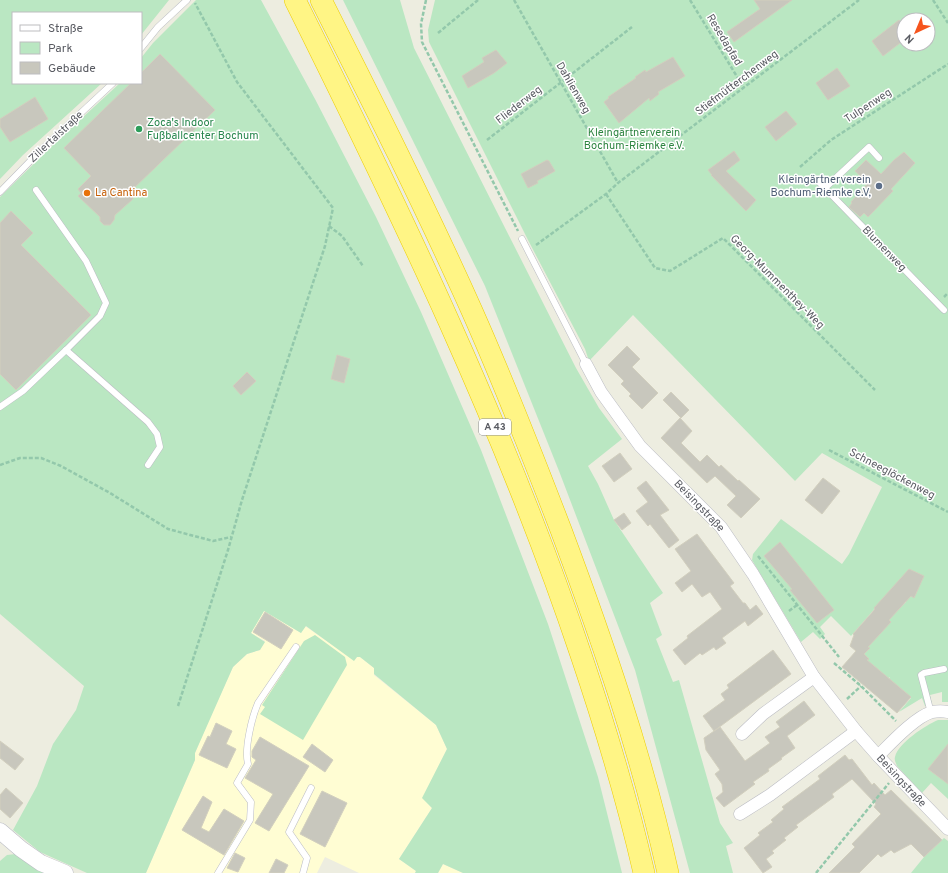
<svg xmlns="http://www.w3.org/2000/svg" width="948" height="873" viewBox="0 0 948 873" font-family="Overpass,sans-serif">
  <rect width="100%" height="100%" fill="#edede0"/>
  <!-- commercial -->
  <g fill="#fffdd3">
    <polygon points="264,611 301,633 305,626 354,660 357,657 360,657 374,668 374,675 436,725 447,749 423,798 432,808 399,859 416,871 415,873 359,873 325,857 317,873 146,873 195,760 195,753 208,722 233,667 247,654 260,650 265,641 251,633"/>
    <polygon points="443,864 463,873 438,873"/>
  </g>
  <!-- green -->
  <g fill="#bae7c2" fill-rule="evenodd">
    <polygon points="0,0 169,0 141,35 141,13 13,13 13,83 102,83 23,155 0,179"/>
    <polygon points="196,0 261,0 315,99 376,217 421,312 481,450 548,624 598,777 622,873 463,873 443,864 438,873 415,873 416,871 399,859 432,808 422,798 447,749 436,725 374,674 374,668 360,657 357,657 354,661 306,626 301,633 264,611 251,633 265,642 260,650 247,654 233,667 195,753 195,760 146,873 87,873 40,852 13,830 37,786 53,744 76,710 84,686 0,614 0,197 56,142 120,83 141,83 141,58 153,43"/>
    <polygon points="343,0 400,0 414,48 576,368 599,408 622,439 588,466 598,484 614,520 663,593 650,603 662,635 656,639 673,682 679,680 720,823 733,843 726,846 733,873 690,873 635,670 559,471 485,286"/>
    <path d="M435 0H948V702H942V692L930 695 932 704 925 706 922 698 899 712 911 698 905 693V692L889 679 890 677 887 679 860 655 888 620 906 602 897 583 851 636 831 616 820 627 825 634 820 639 813 632 801 642 752 560 753 554 781 519 842 564 849 554 882 487 822 453 795 481 633 315 589 361 585 349 528 240 429 42 428 30ZM904 20H928V44H904Z"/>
    <polygon points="315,635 345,657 347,665 303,740 260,714 265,707 262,705 304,641"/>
    <path d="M938 720H948V799L931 783 922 793 897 766C896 763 894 760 895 757 898 743 926 725 938 720Z"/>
    <polygon points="944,838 948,841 948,873 911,873 924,857"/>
    <polygon points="16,854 46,873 0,873 0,861 7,855"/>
  </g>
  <!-- building -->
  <g fill="#c8c7bd" stroke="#d2cfbe">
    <polygon points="754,0 792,0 734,42 727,32 760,9"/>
    <polygon points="899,20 904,26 904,40 883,56 872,41"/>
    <polygon points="496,50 507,63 494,73 468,88 462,76 484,62 482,58"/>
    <polygon points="160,54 215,110 133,189 133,199 115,215 114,220 110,225 104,225 100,221 100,217 78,196 81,193 78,189 91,176 64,148 131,83 141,83 141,73"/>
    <polygon points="673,57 685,76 658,92 659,94 650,101 649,98 619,123 604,102 609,98 608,97 636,78 635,77 645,70 646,72"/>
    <polygon points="837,68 850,86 828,100 816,83"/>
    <polygon points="35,97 48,119 10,142 0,127 0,119"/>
    <polygon points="786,111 797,124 776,141 765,127"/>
    <polygon points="734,151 740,160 726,171 756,200 746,211 711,175 712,175 708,170"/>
    <polygon points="904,152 915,163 891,189 893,191 868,217 864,213 860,217 849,207 852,203 851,202 868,183 855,171 866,160 881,174 894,160"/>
    <polygon points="547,160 549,161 555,171 537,181 538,183 528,188 521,174"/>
    <polygon points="11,211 33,233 21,245 91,315 16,390 0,374 0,223"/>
    <polygon points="627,346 640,359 632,367 658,393 642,409 629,396 631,394 621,384 624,381 608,365"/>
    <polygon points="337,355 350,359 344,383 331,379"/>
    <polygon points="247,372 256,381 241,395 233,386"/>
    <polygon points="671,392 689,410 681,418 663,400"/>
    <polygon points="680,418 692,431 681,443 700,462 707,455 719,467 721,465 738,481 739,480 760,499 741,518 727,505 736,496 715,476 707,483 661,438"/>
    <polygon points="620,453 632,469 614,482 602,466"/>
    <polygon points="823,478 840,491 822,514 805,500"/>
    <polygon points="646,481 669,510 660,515 679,540 669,548 650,524 648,526 636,511 648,502 637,488"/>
    <polygon points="624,513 631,523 622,530 614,520"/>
    <polygon points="697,534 734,583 730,586 743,603 745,603 750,610 756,605 763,614 748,626 745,621 722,638 726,643 716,650 714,647 702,655 700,653 685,665 673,650 688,638 687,636 722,609 710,592 702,597 692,584 682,592 675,583 691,571 675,549"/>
    <polygon points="780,542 834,610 817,623 790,590 792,589 764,556"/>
    <polygon points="909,569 924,576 914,598 911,596 889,620 891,622 868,647 870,648 864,654 869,659 867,660 911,697 897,713 842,667 856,651 850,646 854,635 853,634 875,609 874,608"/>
    <polygon points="265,612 293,630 281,649 253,632"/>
    <polygon points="773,650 791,674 714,731 703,716 725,700 721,694 729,688 727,685"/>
    <polygon points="804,701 815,715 787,736 795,748 781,758 782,759 768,769 769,771 753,782 755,784 724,807 716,798 723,792 722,784 715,774 720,770 706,750 704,738 720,727 745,761 770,743 765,737 780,727 776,722"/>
    <polygon points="216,723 232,731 226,744 236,749 227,768 199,755 208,736 210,737"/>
    <polygon points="260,737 309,766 269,831 255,823 273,794 245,778 256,760 252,757 252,751"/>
    <polygon points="0,741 24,759 15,770 0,758"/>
    <polygon points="312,744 333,760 325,772 303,757"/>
    <polygon points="948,744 948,784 928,769"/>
    <polygon points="845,755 849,760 852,759 872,785 874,783 885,795 891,790 942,840 924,857 911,844 894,853 891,850 881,857 878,854 859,873 829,873 855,847 852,844 881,814 874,807 876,804 852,779 832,794 834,797 796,825 798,827 784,838 786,840 772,851 774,853 766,859 772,867 763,873 744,848 760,835 758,833 773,822 771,820 784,809 782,807 820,779 818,776"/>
    <polygon points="6,788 23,803 10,818 0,809 0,795"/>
    <polygon points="322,791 347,803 325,847 300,834"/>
    <polygon points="203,796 212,802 201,828 209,832 224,809 244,821 224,855 182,830"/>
    <polygon points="235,853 245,858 238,872 227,868"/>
    <polygon points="276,859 288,865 284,873 269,873"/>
  </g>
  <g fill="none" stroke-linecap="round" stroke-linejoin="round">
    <defs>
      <g id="lane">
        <polyline points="141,48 158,27 187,0"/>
        <polyline points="816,179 944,310"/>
        <polyline points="825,188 869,147 879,158"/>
        <polyline points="0,192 41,150 113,83"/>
        <polyline points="522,239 586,364"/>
        <polyline points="66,350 148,422 157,434 160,447 148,465"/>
        <polyline points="0,407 23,391 66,350 100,316 106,303 86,261 36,190"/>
        <polyline points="931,713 921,675 924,673 944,669"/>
        <path d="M218 873 250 820 251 802 237 783 248 764C244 749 252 717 258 703L296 647"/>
        <polyline points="303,873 307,858 289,832 311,788"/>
      </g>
      <g id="street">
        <polyline points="586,364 601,392 619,417 640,446 721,527 753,574 814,677 856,731 878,756 948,829"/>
        <polyline points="742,734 763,714 814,677"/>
        <path d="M878 756C891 743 915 717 932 712 938 711 943 711 948 712"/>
        <polyline points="740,814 770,795 856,731"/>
      </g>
      <polyline id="secondary" points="0,831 21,849 41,863 65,873"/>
      <g id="highway">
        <path d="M295 0C401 213 505 428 581 655 605 726 627 799 644 873"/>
        <path d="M321 0C373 103 425 206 472 311 504 383 533 457 561 530 603 642 642 756 668 873"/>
      </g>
    </defs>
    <!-- lane casing -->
    <use href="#lane" stroke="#bbbcc3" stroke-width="7"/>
    <!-- street casing -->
    <use href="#street" stroke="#bbbcc3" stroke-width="13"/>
    <!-- secondary casing -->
    <use href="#secondary" stroke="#bbbdc5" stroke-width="17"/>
    <!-- highway casing -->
    <use href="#highway" stroke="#edcd00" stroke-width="22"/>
    <!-- path -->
    <g stroke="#93c8ab" stroke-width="2.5" stroke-dasharray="4 2" stroke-linecap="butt">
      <polyline points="426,0 421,24 422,42 518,231"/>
      <polyline points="514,0 618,183"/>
      <polyline points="690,0 744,88"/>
      <polyline points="933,0 948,23"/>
      <polyline points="438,33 478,0"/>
      <polyline points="487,140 632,27"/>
      <polyline points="800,167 831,140 948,64"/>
      <polyline points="606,194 655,268 670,271 723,238 875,390"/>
      <polyline points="329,226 342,236 363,266"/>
      <polyline points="536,245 606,194 618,183 859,0"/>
      <polyline points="944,297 948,293"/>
      <polyline points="829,450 948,512"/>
      <polyline points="0,465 20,458 41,458 61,466 110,493 168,529 213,541 231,537"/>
      <polyline points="758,556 839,657"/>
      <polyline points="789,611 797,605"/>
      <polyline points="834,663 861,686 896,721"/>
      <polyline points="847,699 861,686"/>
      <polyline points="178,706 228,550 242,500 325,246 333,208 237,82 195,3"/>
      <polyline points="816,873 889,783"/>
    </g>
    <!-- lane -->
    <use href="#lane" stroke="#fff" stroke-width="6"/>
    <!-- street -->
    <use href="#street" stroke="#fff" stroke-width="12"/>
    <!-- secondary -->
    <use href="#secondary" stroke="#fff" stroke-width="16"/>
    <!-- highway -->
    <use href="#highway" stroke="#fff585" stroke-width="21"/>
  </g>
  <!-- markers -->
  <circle fill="#2e9e5b" stroke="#fff" stroke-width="1.5" cx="139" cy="129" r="4"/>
  <circle fill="#5c6f8a" stroke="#fff" stroke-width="1.5" cx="879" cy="186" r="4"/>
  <circle fill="#e8710a" stroke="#fff" stroke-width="1.5" cx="87" cy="193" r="4"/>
  <g text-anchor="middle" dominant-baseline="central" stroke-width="3" stroke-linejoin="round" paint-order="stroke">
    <!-- shield labels -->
    <rect fill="#fff" stroke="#8b8c91" stroke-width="1" x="479" y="419" width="32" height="16" rx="3"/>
    <g font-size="10" font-weight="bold" fill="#595b62">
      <text x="495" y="427">A 43</text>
    </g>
    <!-- street labels -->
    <g font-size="11" fill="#595b62" stroke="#fff">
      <text transform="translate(724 40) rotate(59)">Resedapfad</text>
      <text transform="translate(737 83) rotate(-37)">Stiefmütterchenweg</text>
      <text transform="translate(573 88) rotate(60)">Dahlienweg</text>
      <text transform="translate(519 105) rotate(-38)">Fliederweg</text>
      <text transform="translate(868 106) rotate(-33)">Tulpenweg</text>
      <text transform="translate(56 137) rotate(-43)">Zillertalstraße</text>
      <text transform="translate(884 249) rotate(46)">Blumenweg</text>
      <text transform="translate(777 282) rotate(45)">Georg-Mummenthey-Weg</text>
      <text transform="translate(892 474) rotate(28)">Schneeglöckenweg</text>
      <text transform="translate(699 506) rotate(46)">Beisingstraße</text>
      <text transform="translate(901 781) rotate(47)">Beisingstraße</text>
    </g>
    <!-- leisure labels -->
    <g font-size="11" fill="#27864d" stroke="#fff" text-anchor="start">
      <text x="147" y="123">Zoca's Indoor<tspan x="147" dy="13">Fußballcenter Bochum</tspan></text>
    </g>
    <!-- park labels -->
    <g font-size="11" fill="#2e8541" stroke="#fff">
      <text x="634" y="133">Kleingärtnerverein<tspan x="634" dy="13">Bochum-Riemke e.V.</tspan></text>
    </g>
    <!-- service labels -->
    <g font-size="11" fill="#4e5e75" stroke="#fff" text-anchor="end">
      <text x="871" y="180">Kleingärtnerverein<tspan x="871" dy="13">Bochum-Riemke e.V,</tspan></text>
    </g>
    <!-- food labels -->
    <g font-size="11" fill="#c56008" stroke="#fff" text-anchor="start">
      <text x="95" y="193">La Cantina</text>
    </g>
  </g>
  <!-- legend -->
  <rect x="12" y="12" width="130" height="72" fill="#ffffff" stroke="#bdbdc0"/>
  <rect x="20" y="25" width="20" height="6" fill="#ffffff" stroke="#bdbdc0"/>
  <text x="48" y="32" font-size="12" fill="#595b62">Straße</text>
  <rect x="20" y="42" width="20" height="12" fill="#bae7c2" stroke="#bdbdc0"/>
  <text x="48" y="52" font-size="12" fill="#595b62">Park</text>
  <rect x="20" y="62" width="20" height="12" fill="#c8c7bd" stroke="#bdbdc0"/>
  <text x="48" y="72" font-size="12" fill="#595b62">Gebäude</text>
  <!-- north arrow -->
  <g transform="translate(916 32) rotate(224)"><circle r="19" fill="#ffffff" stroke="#bdbdc0"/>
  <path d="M0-3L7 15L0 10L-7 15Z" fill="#f6541d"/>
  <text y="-6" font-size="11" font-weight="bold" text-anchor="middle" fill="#595b62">N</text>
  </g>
</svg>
